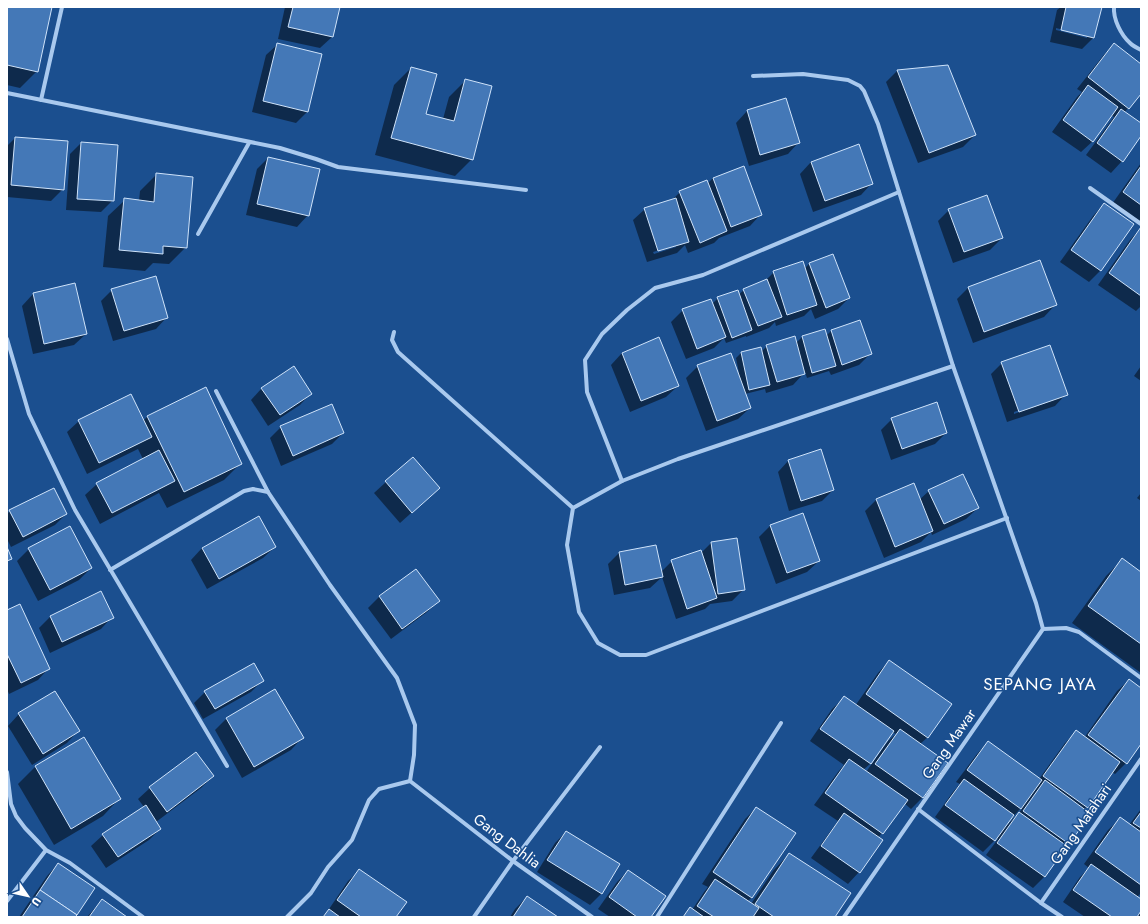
<svg xmlns="http://www.w3.org/2000/svg" width="1148" height="924" viewBox="0 0 1148 924" font-family="Jost,sans-serif">
  <rect width="100%" height="100%" fill="#1b4f8f"/>
  <!-- shadow -->
  <g fill="#0007" fill-rule="evenodd">
    <polygon points="7,7 51,7 37,71 20,88 7,85"/>
    <polygon points="285,7 339,7 332,37 320,48 278,39"/>
    <path d="M1061 7H1101L1093 38 1082 49 1050 42 1057 10ZM1056 28 1087 36V38L1056 30Z"/>
    <polygon points="278,44 307,112 296,123 252,112 266,55"/>
    <polygon points="1114,44 1141,65 1141,92 1124,113 1141,125 1141,134 1122,161 1111,173 1086,155 1114,117 1111,115 1093,141 1081,152 1052,132 1077,97 1082,92 1077,89 1103,56"/>
    <polygon points="411,68 425,114 443,119 449,97 466,80 472,159 455,176 375,155 394,85"/>
    <polygon points="897,71 975,135 963,147 918,163 886,82"/>
    <polygon points="785,99 799,142 788,154 749,166 736,123 747,111"/>
    <polygon points="15,138 63,189 51,201 7,197 7,146"/>
    <polygon points="81,143 113,200 101,212 66,210 70,154"/>
    <polygon points="268,158 308,215 297,227 246,215 257,169"/>
    <polygon points="811,162 872,183 861,195 813,212 800,174"/>
    <polygon points="1141,163 1141,225 1112,204"/>
    <polygon points="157,174 186,247 169,264 153,263 145,271 103,267 108,216 125,200 139,201 140,191"/>
    <path d="M713 178 761 214 750 226 719 238 714 243 688 253 685 245 677 253 647 262 633 220 645 209 671 201 680 192 707 184ZM676 245V247L654 254 653 252Z"/>
    <polygon points="1104,204 1101,270 1089,282 1060,262 1093,216"/>
    <polygon points="949,210 1002,238 990,250 953,263 938,221"/>
    <polygon points="1141,228 1141,306 1136,311 1098,285 1130,240"/>
    <polygon points="833,255 849,298 838,309 815,319 811,309 804,316 776,326 775,322 769,328 746,337 746,336 726,343 724,338 714,348 686,359 671,322 683,310 712,304 718,298 738,295 744,290 765,281 774,272 804,269 809,264"/>
    <polygon points="75,285 86,334 74,345 33,354 22,306 33,294"/>
    <polygon points="968,288 1055,305 1044,317 973,343 957,299"/>
    <polygon points="112,290 167,317 156,329 113,341 101,301"/>
    <polygon points="859,321 870,354 859,365 831,375 829,371 807,378 805,372 793,385 766,393 765,389 745,394 750,408 738,419 706,431 686,378 698,366 738,374 739,373 736,358 741,353 760,348 761,352 767,346 796,343 802,337 825,330 826,336 831,331"/>
    <polygon points="622,353 678,386 666,397 630,412 611,365"/>
    <path d="M1002 363 1066 394 1055 406 1007 422 991 374ZM1054 398V400L1014 414V412Z"/>
    <polygon points="1141,366 1141,381 1134,376"/>
    <polygon points="262,388 311,393 300,405 268,426 251,400"/>
    <polygon points="205,389 241,463 224,480 167,508 159,493 100,524 85,495 97,484 143,459 138,449 87,474 67,432 79,421 143,421 147,417"/>
    <polygon points="892,419 946,433 935,444 891,460 881,430"/>
    <polygon points="281,427 343,433 332,444 281,466 270,438"/>
    <polygon points="789,460 833,490 822,501 789,511 778,472"/>
    <polygon points="386,482 439,488 400,523 374,493"/>
    <polygon points="913,484 919,500 929,491 978,508 966,519 932,535 931,532 921,542 884,558 865,511 876,500"/>
    <polygon points="1141,493 1141,501 1137,498"/>
    <polygon points="10,511 66,514 55,525 11,547 7,539 7,514"/>
    <polygon points="771,525 819,561 807,572 776,584 759,537"/>
    <polygon points="736,539 744,589 732,601 710,604 705,609 676,619 662,577 650,588 614,595 608,564 619,553 661,572 672,561 701,553 711,543"/>
    <polygon points="275,547 263,558 207,589 191,560 202,548"/>
    <polygon points="29,549 91,568 79,580 38,601 17,561"/>
    <polygon points="1122,560 1141,573 1141,673 1072,623 1106,576"/>
    <polygon points="416,570 438,601 427,612 391,639 368,608 379,597"/>
    <polygon points="101,592 112,617 101,629 50,653 39,628 50,617"/>
    <polygon points="7,611 49,668 38,680 9,694 7,689"/>
    <path d="M889 661 928 737 920 744 923 797 911 809 904 803 878 838 859 872 848 884 811 858 838 821 814 805 838 772 844 765 810 741 832 709 844 698 855 706 878 673ZM892 732 896 734 888 741 866 772 863 770 870 764Z"/>
    <path d="M1129 680 1141 689V742L1126 763 1115 774 1112 772 1084 810 1089 814 1044 877 1033 888 986 855 998 839 997 838 983 852 935 817 953 792 960 784 956 782 977 754 988 742 1039 779 1065 743 1076 732 1084 738 1117 691ZM1021 808 1022 809 1018 814 1006 826 1005 825Z"/>
    <polygon points="262,681 251,692 203,719 194,703 205,692"/>
    <polygon points="275,690 302,738 291,750 242,778 215,730 226,719"/>
    <polygon points="19,714 78,731 67,743 32,765 8,726"/>
    <polygon points="84,738 119,799 103,816 54,845 18,784 35,767"/>
    <polygon points="196,754 213,776 201,788 156,822 160,829 149,840 106,868 91,846 103,835 144,807 138,799 150,788"/>
    <polygon points="756,808 752,897 747,902 751,904 773,871 789,854 834,917 682,917 690,909 692,910 704,892 708,887 702,884 745,819"/>
    <polygon points="1141,809 1141,893 1137,897 1141,900 1141,917 1085,917 1063,902 1080,877 1089,868 1084,864 1108,830 1120,819 1129,825"/>
    <polygon points="566,832 602,893 590,905 537,872 555,843"/>
    <polygon points="58,864 74,917 19,917 47,876"/>
    <polygon points="360,870 395,917 322,917 327,912 348,881"/>
    <polygon points="628,871 650,917 610,917 598,909 617,882"/>
    <polygon points="527,897 556,917 510,917 515,909"/>
    <polygon points="102,900 125,917 87,917"/>
  </g>
  <!-- building -->
  <g fill="#4478b7" stroke="#cfe3fa">
    <polygon points="7,7 52,7 38,72 7,65"/>
    <polygon points="293,7 340,7 333,37 288,27"/>
    <polygon points="1066,7 1102,7 1094,38 1061,30"/>
    <polygon points="277,43 322,54 308,112 263,101"/>
    <polygon points="1114,43 1141,64 1141,94 1129,109 1088,77"/>
    <polygon points="948,65 976,135 929,153 897,70"/>
    <polygon points="411,67 437,74 426,114 454,121 465,79 492,86 473,160 391,138"/>
    <polygon points="1088,85 1118,107 1093,142 1063,120"/>
    <polygon points="786,98 800,143 760,155 747,110"/>
    <polygon points="1121,109 1141,123 1141,136 1123,162 1097,143"/>
    <polygon points="15,137 68,141 64,190 11,185"/>
    <polygon points="81,142 118,145 114,201 77,199"/>
    <polygon points="859,144 873,184 825,201 811,162"/>
    <polygon points="268,157 320,169 309,216 257,204"/>
    <polygon points="744,166 762,215 731,227 713,178"/>
    <polygon points="1141,166 1141,205 1123,192"/>
    <polygon points="156,173 193,177 187,248 163,246 163,254 119,250 124,198 154,202"/>
    <polygon points="707,180 727,231 700,243 679,191"/>
    <polygon points="987,195 1003,238 964,252 948,209"/>
    <polygon points="676,198 689,242 658,251 644,208"/>
    <polygon points="1104,203 1134,224 1101,271 1071,250"/>
    <polygon points="1141,227 1141,296 1109,273"/>
    <polygon points="833,254 850,298 826,308 809,263"/>
    <polygon points="1040,260 1057,305 984,332 968,287"/>
    <polygon points="803,261 817,305 787,315 773,271"/>
    <polygon points="156,276 168,318 124,331 111,289"/>
    <polygon points="767,279 782,317 758,326 743,289"/>
    <polygon points="75,283 87,334 44,344 33,293"/>
    <polygon points="738,290 752,330 732,338 717,297"/>
    <polygon points="711,299 726,337 697,349 682,309"/>
    <polygon points="860,320 872,354 842,365 831,330"/>
    <polygon points="825,329 836,366 812,373 802,336"/>
    <polygon points="795,336 805,374 777,382 766,345"/>
    <polygon points="659,337 679,386 641,401 622,353"/>
    <polygon points="1050,345 1068,395 1019,412 1001,362"/>
    <polygon points="761,347 770,385 749,390 741,352"/>
    <polygon points="731,353 751,408 717,421 697,365"/>
    <polygon points="294,366 312,394 280,415 261,388"/>
    <polygon points="206,387 242,464 184,492 147,416"/>
    <polygon points="131,394 152,437 99,463 78,420"/>
    <polygon points="937,402 947,433 902,449 891,418"/>
    <polygon points="332,404 344,433 293,456 280,426"/>
    <polygon points="821,449 834,490 801,501 788,460"/>
    <polygon points="159,450 175,481 112,513 96,483"/>
    <polygon points="413,457 440,488 412,513 385,481"/>
    <polygon points="963,474 979,508 944,524 928,490"/>
    <polygon points="914,483 933,531 895,547 876,499"/>
    <polygon points="54,488 67,514 23,537 9,510"/>
    <polygon points="803,513 820,561 787,573 770,525"/>
    <polygon points="259,516 276,547 219,579 202,548"/>
    <polygon points="70,526 92,568 50,590 28,548"/>
    <polygon points="737,538 745,590 718,594 711,542"/>
    <polygon points="656,545 663,577 625,585 619,552"/>
    <polygon points="7,547 12,559 7,561"/>
    <polygon points="701,550 717,598 687,609 671,560"/>
    <polygon points="1122,558 1141,572 1141,644 1088,606"/>
    <polygon points="416,569 440,601 402,629 379,596"/>
    <polygon points="101,591 114,618 62,642 50,616"/>
    <polygon points="20,604 50,669 21,683 7,654 7,610"/>
    <polygon points="889,660 952,704 928,738 866,694"/>
    <polygon points="254,663 264,681 215,709 204,691"/>
    <polygon points="1129,679 1141,688 1141,744 1127,764 1088,735"/>
    <polygon points="275,689 304,738 254,767 226,718"/>
    <polygon points="55,691 80,731 43,754 18,713"/>
    <polygon points="844,696 894,731 871,764 820,729"/>
    <polygon points="900,729 948,763 923,798 875,764"/>
    <polygon points="1076,730 1120,762 1088,808 1043,776"/>
    <polygon points="84,737 121,799 71,829 35,766"/>
    <polygon points="988,741 1042,780 1021,809 967,770"/>
    <polygon points="196,752 214,776 167,812 149,787"/>
    <polygon points="849,759 908,800 883,834 825,793"/>
    <polygon points="964,779 1014,815 995,841 945,805"/>
    <polygon points="1045,780 1091,814 1069,844 1023,811"/>
    <polygon points="146,805 161,829 118,857 102,834"/>
    <polygon points="756,807 796,833 752,898 713,872"/>
    <polygon points="1019,812 1067,846 1045,877 997,843"/>
    <polygon points="1141,812 1141,828 1133,823"/>
    <polygon points="844,813 883,840 860,873 821,846"/>
    <polygon points="1120,817 1141,832 1141,885 1095,852"/>
    <polygon points="566,831 620,864 602,894 547,860"/>
    <polygon points="789,853 851,893 835,917 774,917 755,904"/>
    <polygon points="58,863 95,888 77,915 40,890"/>
    <polygon points="1091,864 1141,899 1141,911 1137,917 1112,917 1073,890"/>
    <polygon points="359,869 407,902 396,917 361,917 337,900"/>
    <polygon points="628,870 666,896 651,917 637,917 609,897"/>
    <polygon points="715,879 759,908 753,917 714,917 697,906"/>
    <polygon points="40,890 77,915 75,917 22,917"/>
    <polygon points="527,896 558,917 513,917"/>
    <polygon points="102,899 127,917 89,917"/>
    <polygon points="690,907 704,917 683,917"/>
    <polygon points="329,909 340,917 323,917"/>
  </g>
  <g fill="none" stroke-linecap="round" stroke-linejoin="round">
    <!-- minor -->
    <g stroke="#a9c9ee" stroke-width="4">
      <path d="M1114 7C1113 19 1121 35 1130 43 1133 46 1137 48 1141 50"/>
      <polyline points="753,76 803,74 848,80 860,86 864,91 878,124 953,366 1036,603 1043,629"/>
      <polyline points="7,93 280,148 316,159 338,167 526,190"/>
      <polyline points="41,100 62,7"/>
      <polyline points="1090,188 1141,224"/>
      <polyline points="198,234 249,143"/>
      <polyline points="394,332 392,340 398,352 573,508"/>
      <polyline points="7,339 29,414 75,510 227,766"/>
      <polyline points="953,366 678,459 622,481 573,508 567,545 579,612 598,643 620,655 646,655 1007,518"/>
      <polyline points="216,391 268,492 330,585 397,678 415,725 414,755 410,781"/>
      <polyline points="622,481 587,392 585,360 602,334 627,310 655,288 703,275 899,192"/>
      <polyline points="110,570 244,491 253,489 268,492"/>
      <polyline points="7,772 11,804 16,816 25,828 46,850 70,863 143,917"/>
      <polyline points="410,781 513,861 592,917"/>
      <polyline points="918,809 1041,903 1062,917"/>
      <polyline points="7,901 46,850"/>
      <polyline points="1041,903 1141,759"/>
      <polyline points="287,917 311,893 328,867 352,840 369,800 379,789 410,781"/>
      <polyline points="474,917 513,861 600,747"/>
      <polyline points="657,917 781,723"/>
      <polyline points="844,917 1043,629 1066,628 1079,632 1141,678"/>
    </g>
  </g>
  <g text-anchor="middle" dominant-baseline="central" stroke-width="3" stroke-linejoin="round" paint-order="stroke">
    <!-- street labels -->
    <g font-size="15" fill="#fff" stroke="#1b4f8f">
      <text transform="translate(949 744) rotate(-55)">Gang Mawar</text>
      <text transform="translate(1081 824) rotate(-55)">Gang Matahari</text>
      <text transform="translate(507 841) rotate(37)">Gang Dahlia</text>
    </g>
    <!-- quarter labels -->
    <g font-size="17" letter-spacing="1" fill="#fff" stroke="#1b4f8f">
      <text x="1040" y="684">SEPANG JAYA</text>
    </g>
  </g>
  <!-- border -->
  <rect width="1148" height="924" fill="none" stroke="#ffffff" stroke-width="16"/>
  <!-- north arrow -->
  <g transform="translate(28 896) rotate(124)" stroke="#1b4f8f" stroke-width="3" paint-order="stroke">
  <path d="M0-3L7 15L0 10L-7 15Z" fill="#ffffff"/>
  <text y="-6" font-size="11" font-weight="bold" text-anchor="middle" fill="#ffffff">U</text>
  </g>
</svg>
